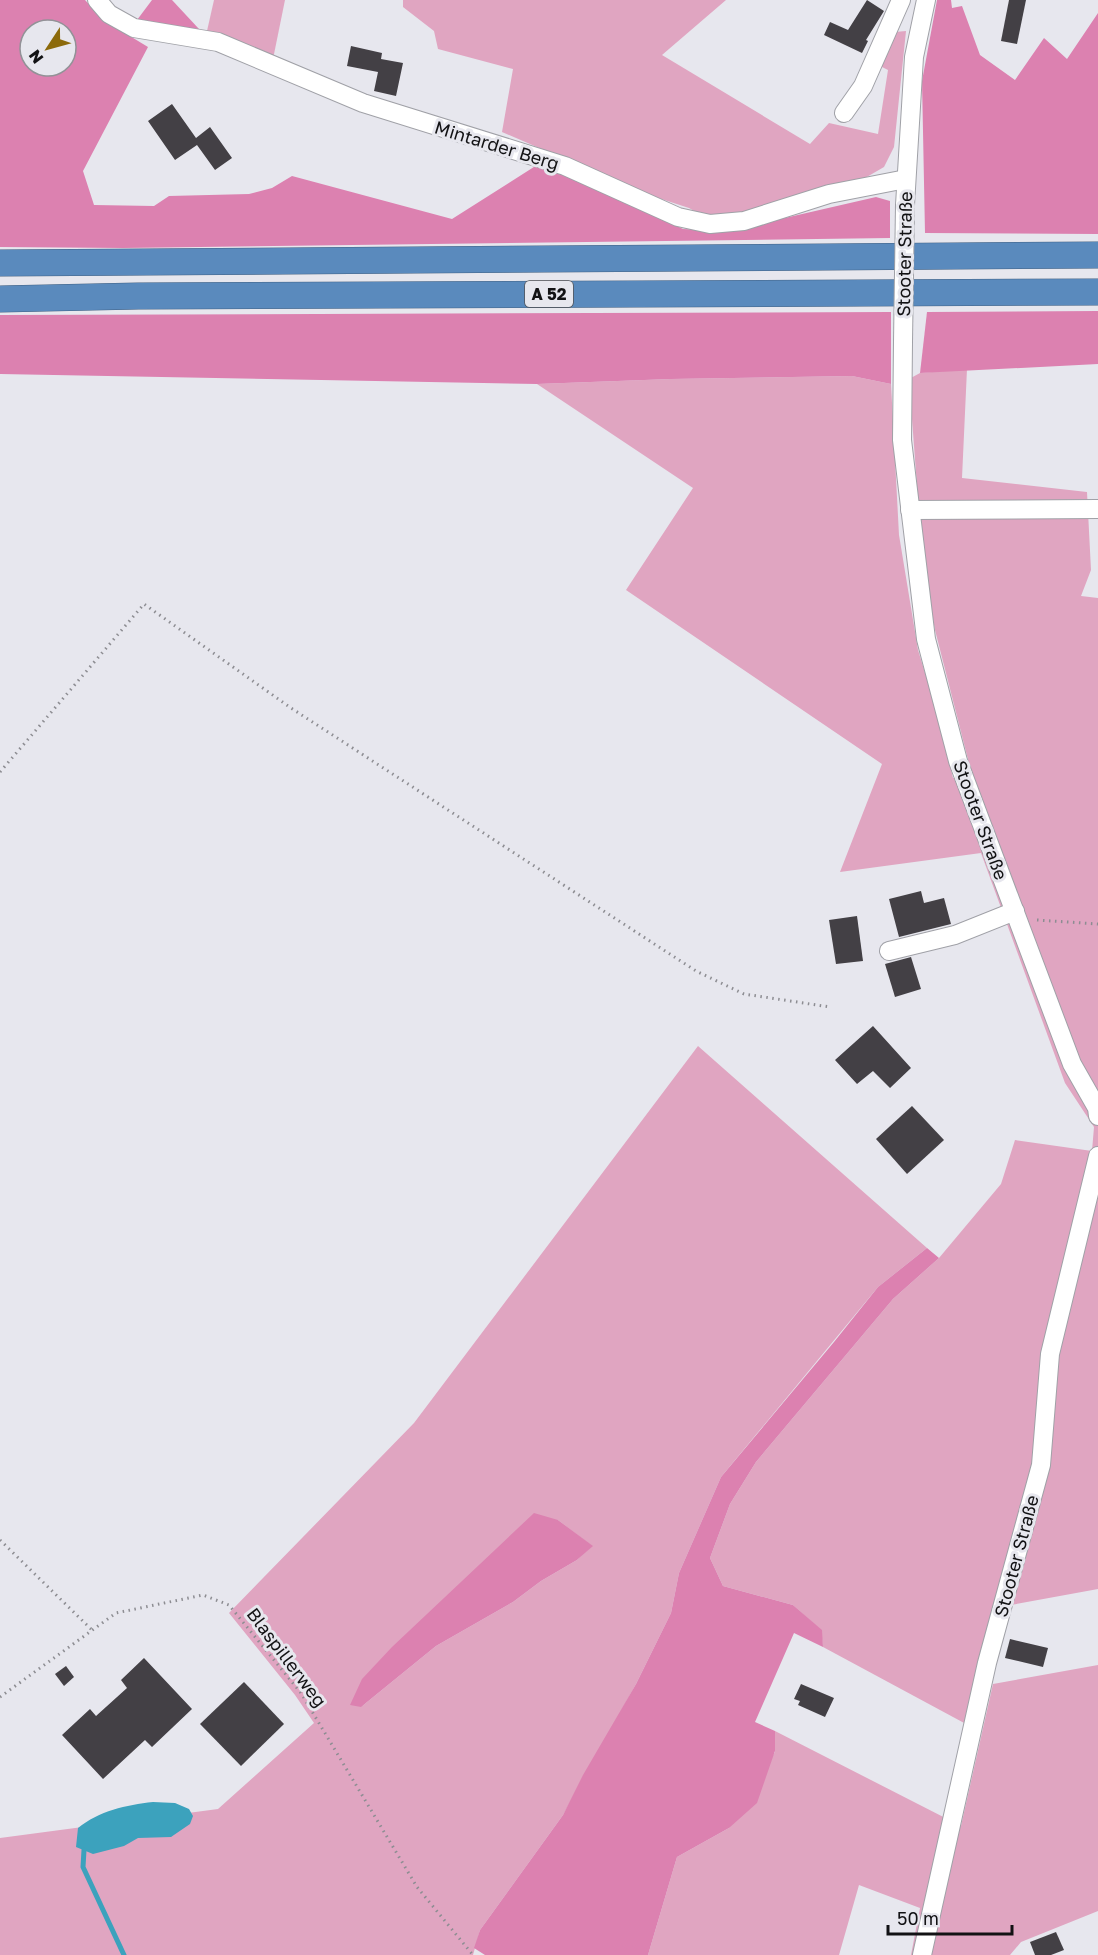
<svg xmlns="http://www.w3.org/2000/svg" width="1098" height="1955" viewBox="0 0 1098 1955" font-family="'Golos Text',sans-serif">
  <rect width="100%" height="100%" fill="#e7e7ee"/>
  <!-- green -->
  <g fill="#e0a5c1" fill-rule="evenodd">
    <polygon points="214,0 285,0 273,59 207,31"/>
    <polygon points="403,0 726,0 662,55 810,144 829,123 878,134 888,70 880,66 895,32 906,31 894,147 884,167 865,178 740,215 703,216 689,208 643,193 502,132 513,69 438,49 434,31 403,7"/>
    <polygon points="967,369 962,478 1087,492 1091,570 1081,596 1098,598 1098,1589 1011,1605 966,1724 823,1647 821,1630 793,1605 723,1586 710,1558 730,1504 756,1462 893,1299 939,1258 1001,1184 1015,1140 1092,1151 1094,1127 1065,1083 981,853 840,872 882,764 626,590 693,488 537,384 671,379 852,376 891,384 899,535 918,650 941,725 953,778 973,779 935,630 923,566 909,379 920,373"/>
    <path d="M698 1046 927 1248 878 1287 721 1477 679 1573 671 1613 636 1684 563 1815 480 1930 473 1955H0V1838L218 1809 314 1723 295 1695 229 1613 414 1423ZM558 1520 592 1546 577 1560 541 1581 513 1602 436 1646 361 1707Z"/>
    <polygon points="1098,1665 1098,1911 1021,1942 1010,1955 911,1955 920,1908 859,1885 839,1955 648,1955 677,1857 729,1828 775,1752 775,1731 961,1826 993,1684"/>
  </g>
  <!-- forest -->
  <g fill="#dc81b0" fill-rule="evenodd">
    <path d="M0 0H85L105 21 148 47 83 171 94 205 154 206 169 196 249 194 272 188 292 176 452 219 537 165 565 171 683 229 729 231 876 197 890 201V238L123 248 0 247ZM30 30H66V66H30Z"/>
    <polygon points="152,0 172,0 199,29 134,24"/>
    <polygon points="937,0 951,0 952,8 962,6 980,55 1015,80 1044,38 1067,59 1098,13 1098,234 925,233 922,81"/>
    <polygon points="1098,311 1098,364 920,373 927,312"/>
    <polygon points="891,312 891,384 852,376 671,379 537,384 0,374 0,315"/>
    <polygon points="927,1248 939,1258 893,1299 756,1462 730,1504 710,1558 723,1586 793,1605 822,1630 823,1647 794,1633 755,1722 775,1731 775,1751 757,1803 729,1828 677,1857 648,1955 485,1955 474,1948 480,1930 563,1815 583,1775 636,1684 671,1613 679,1573 721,1477 834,1342 878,1287"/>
    <polygon points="534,1513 558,1520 593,1546 577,1560 541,1581 513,1602 436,1646 361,1707 350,1705 362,1679 392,1647"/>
  </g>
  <!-- water -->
  <path fill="#3ca2bd" d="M153 1802 175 1803 189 1809 193 1816 190 1824 171 1837 138 1838 124 1846 93 1854 76 1847 78 1828C99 1811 126 1805 153 1802Z"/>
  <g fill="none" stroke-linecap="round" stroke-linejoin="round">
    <!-- stream -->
    <polyline stroke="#3ca2bd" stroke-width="5" points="84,1850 83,1867 124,1955"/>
  </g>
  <!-- building -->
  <g fill="#434045">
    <polygon points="867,0 884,11 866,40 868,41 862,53 824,35 830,22 848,30"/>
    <polygon points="1009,0 1026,0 1017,44 1001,41"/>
    <polygon points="351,46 382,53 381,59 403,63 396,96 374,91 378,72 347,66"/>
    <polygon points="172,104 196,138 210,127 232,158 215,170 197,145 175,160 148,121"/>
    <polygon points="921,891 924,903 944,898 951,924 899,937 889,899"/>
    <polygon points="857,916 863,961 836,964 829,920"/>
    <polygon points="911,957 921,989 895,997 885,964"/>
    <polygon points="873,1026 911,1068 890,1088 873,1071 857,1084 835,1060"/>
    <polygon points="912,1106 944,1140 907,1174 876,1139"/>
    <polygon points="1010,1639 1048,1648 1043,1667 1005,1658"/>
    <polygon points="144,1658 192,1709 152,1747 145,1740 103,1779 62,1735 90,1709 96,1716 127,1688 121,1680"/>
    <polygon points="66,1666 74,1677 64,1686 55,1674"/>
    <polygon points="244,1682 284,1724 241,1766 200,1724"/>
    <polygon points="801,1684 834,1698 825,1717 798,1705 800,1701 794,1699"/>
    <polygon points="1056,1932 1064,1950 1051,1955 1035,1955 1030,1942"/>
  </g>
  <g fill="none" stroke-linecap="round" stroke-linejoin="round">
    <defs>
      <g id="minor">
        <polyline points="97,0 109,14 134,28 218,42 363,103 565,166 678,217 710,224 744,221 829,194 906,179"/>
        <polyline points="844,113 863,86 901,0"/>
        <polyline points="905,205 914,57 926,0"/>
        <polyline points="903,342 902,440 926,639 958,761 1072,1064 1097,1108 1098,1116"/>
        <polyline points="910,510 1098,509"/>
        <polyline points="889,951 955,935 1015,911"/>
        <polyline points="922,1955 987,1663 1041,1465 1050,1354 1098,1156"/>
      </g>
      <g id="highway">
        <polyline points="0,263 1098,255"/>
        <polyline points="0,299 138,296 1098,292"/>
      </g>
    </defs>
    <!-- minor casing -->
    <use href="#minor" stroke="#a0a1a7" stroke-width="20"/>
    <!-- highway casing -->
    <use href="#highway" stroke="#416082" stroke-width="27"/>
    <!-- path -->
    <g stroke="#8d8d92" stroke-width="3" stroke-dasharray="1.5 4.5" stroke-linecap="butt">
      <polyline points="0,772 144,604 291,708 696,971 744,994 830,1007"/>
      <polyline points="1037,920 1098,924"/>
      <polyline points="0,1540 92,1630"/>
      <polyline points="0,1697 116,1613 203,1595 229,1605 301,1693 417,1887 473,1955"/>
    </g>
    <!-- minor -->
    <use href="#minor" stroke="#fff" stroke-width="18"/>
    <!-- highway -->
    <use href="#highway" stroke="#5a8abd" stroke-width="26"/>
    <defs>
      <polyline id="minor-bridge" points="903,342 905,205"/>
    </defs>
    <!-- minor-bridge casing -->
    <use href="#minor-bridge" stroke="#a0a1a7" stroke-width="20" stroke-linecap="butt"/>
    <!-- minor-bridge -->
    <use href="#minor-bridge" stroke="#fff" stroke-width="18"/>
  </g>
  <g text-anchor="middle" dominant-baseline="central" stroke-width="6" stroke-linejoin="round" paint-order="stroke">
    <!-- shield labels -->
    <rect fill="#e7e7ee" stroke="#525255" stroke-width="1.5" x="525" y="281" width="48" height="26" rx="4.5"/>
    <g font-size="16" font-weight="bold" fill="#121214">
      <text x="549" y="294">A 52</text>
    </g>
    <!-- street labels -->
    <g font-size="18" fill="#121214" stroke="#e7e7ee">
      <text transform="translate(497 145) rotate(17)">Mintarder Berg</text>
      <text transform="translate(904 254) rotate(-89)">Stooter Straße</text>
      <text transform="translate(981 820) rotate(70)">Stooter Straße</text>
      <text transform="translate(1016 1556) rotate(-75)">Stooter Straße</text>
      <text transform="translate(287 1657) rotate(53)">Blaspillerweg</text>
    </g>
  </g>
  <!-- north arrow -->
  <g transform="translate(48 48) rotate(234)"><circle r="28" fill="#e7e7ee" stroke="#929297" stroke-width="1.5"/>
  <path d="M0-4.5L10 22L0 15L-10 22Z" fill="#8c6a0b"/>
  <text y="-9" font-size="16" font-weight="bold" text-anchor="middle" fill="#121214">N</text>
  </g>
  <!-- scale -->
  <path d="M888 1925v9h124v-9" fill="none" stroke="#121214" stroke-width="3"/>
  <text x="897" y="1925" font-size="18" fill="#121214" stroke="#e7e7ee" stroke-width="4.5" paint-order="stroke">50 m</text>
</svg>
